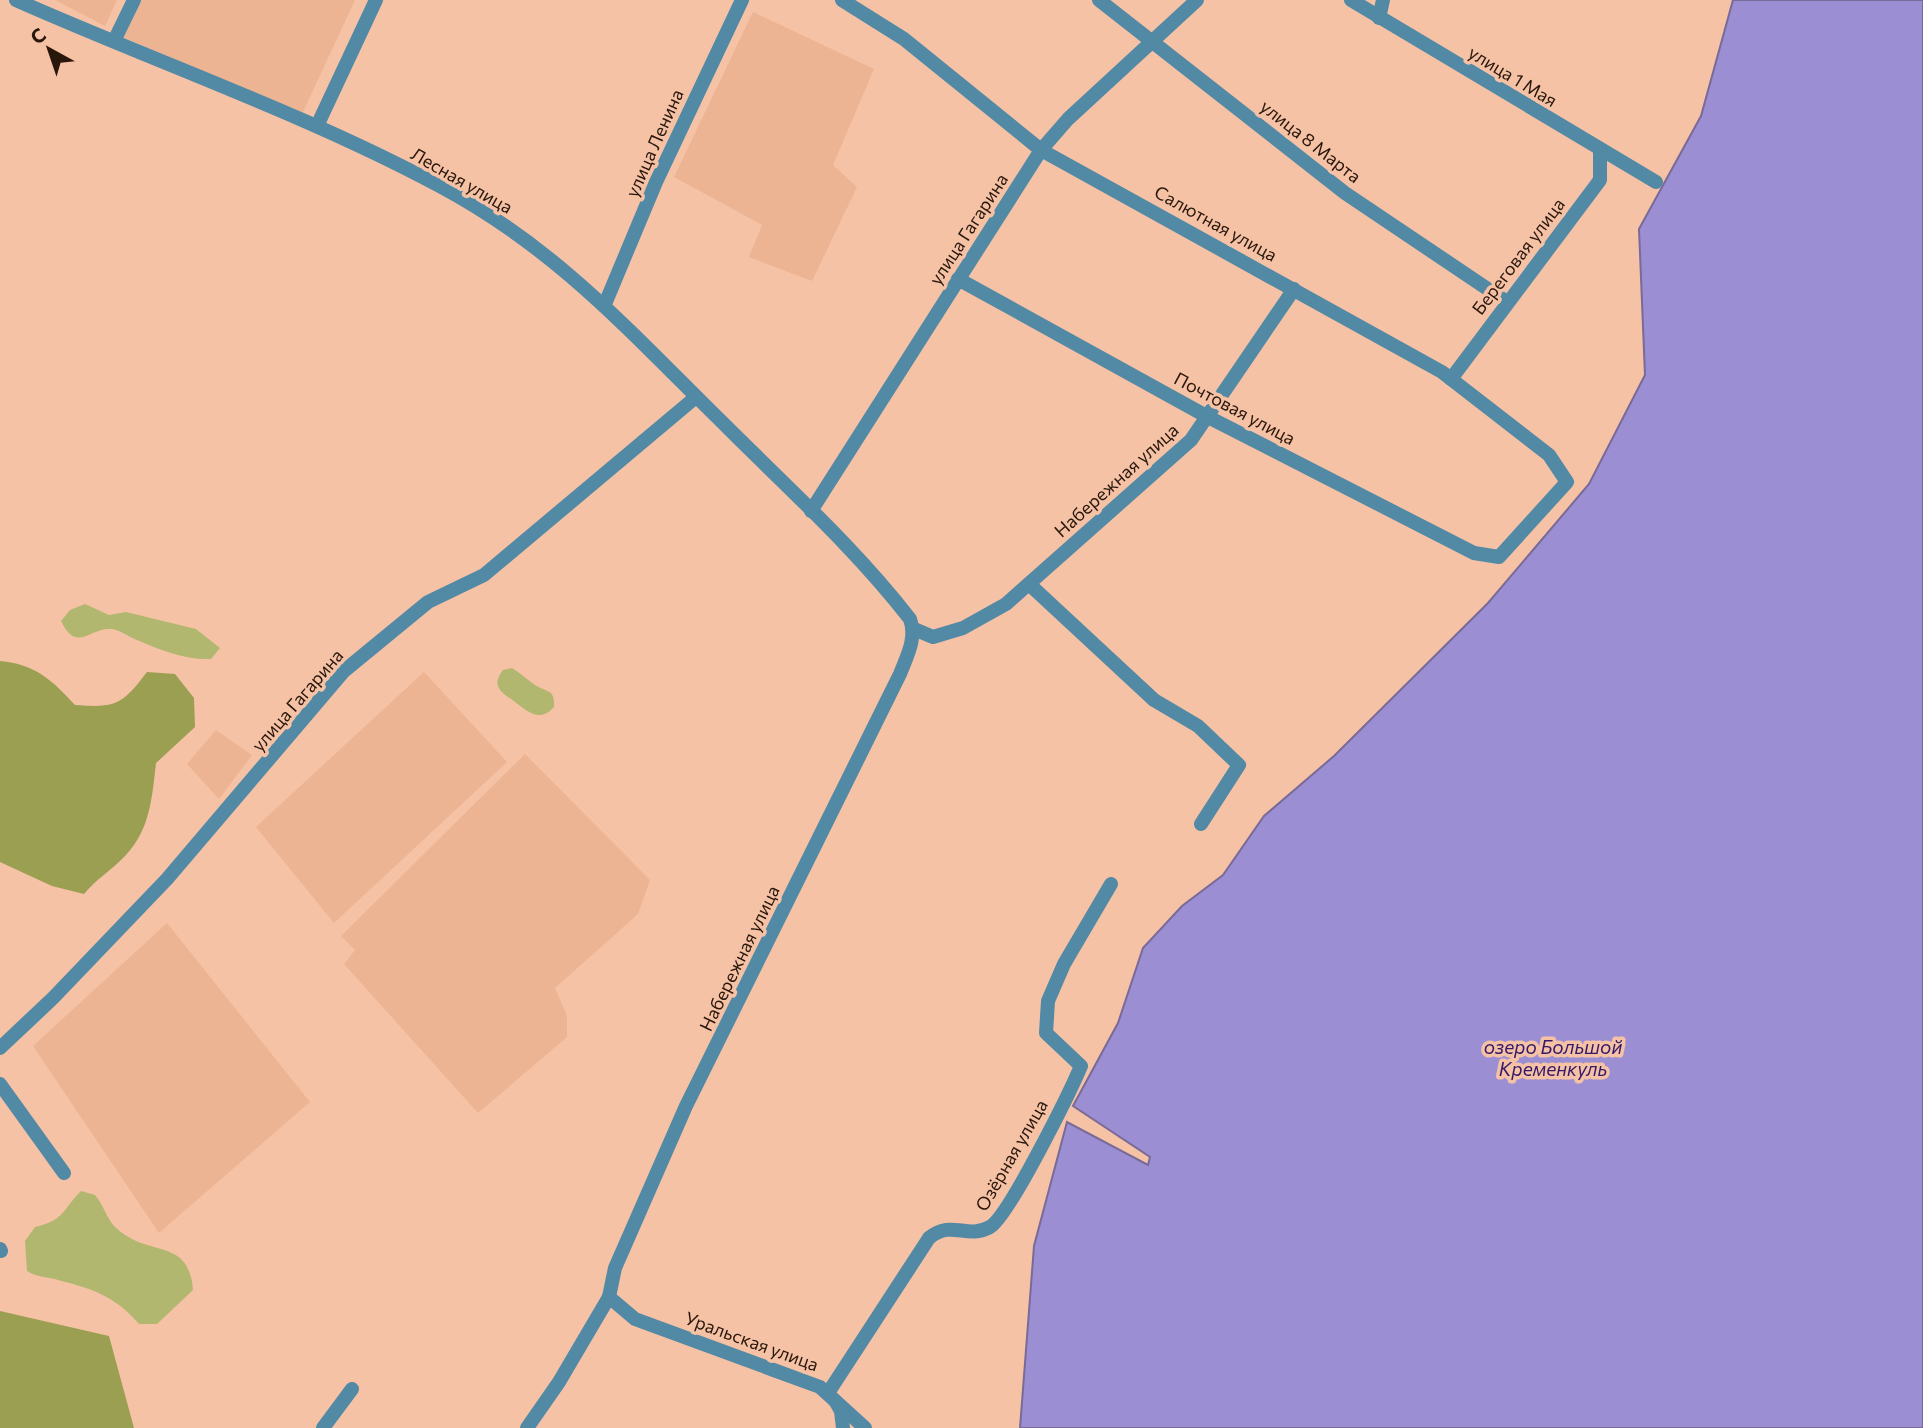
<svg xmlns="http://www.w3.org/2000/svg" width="1923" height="1428" viewBox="0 0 1923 1428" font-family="Commissioner,sans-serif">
  <rect width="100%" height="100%" fill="#f5c2a5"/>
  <!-- built -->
  <g fill="#edb493">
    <polygon points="55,0 117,0 105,26"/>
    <polygon points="141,0 355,0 302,114 123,37"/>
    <polygon points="753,12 874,69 833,165 857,187 812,281 749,257 762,225 674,177"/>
    <polygon points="424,672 507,762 334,923 256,827"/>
    <polygon points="216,730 252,755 219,799 187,764"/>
    <polygon points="525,754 650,880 638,914 555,988 567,1016 567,1037 478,1113 344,964 355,950 341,936"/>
    <polygon points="167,923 310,1102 159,1233 33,1046"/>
  </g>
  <!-- green -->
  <g fill="#b2b76f">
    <path d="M85 604 109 615 126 612 196 629 220 648 211 659C185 660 160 650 137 640 129 637 120 630 112 629 89 627 77 654 61 621L70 610Z"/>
    <path d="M512 668C520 673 528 680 535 685 548 693 555 689 554 707 539 723 529 712 515 702 510 698 500 693 498 686 496 681 500 674 503 670Z"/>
    <path d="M81 1191 95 1195C103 1204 107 1219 115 1227 148 1259 189 1236 193 1290L157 1324H139C115 1296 93 1289 58 1280 46 1276 38 1278 27 1271L25 1241 35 1227C65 1220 62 1210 81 1191Z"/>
  </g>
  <!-- forest -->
  <g fill="#9a9f51">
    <path d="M0 661C35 664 52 680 75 705 116 708 122 705 147 672L175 674 194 698 195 727 156 763C152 798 150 830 125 856 112 870 96 879 84 894L52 886 0 862Z"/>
    <polygon points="0,1311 109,1336 134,1428 0,1428"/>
  </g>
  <!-- water -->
  <polygon fill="#9b8ed3" stroke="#796a97" stroke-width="2" points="1733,0 1923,0 1923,1428 1020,1428 1034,1246 1067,1122 1148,1165 1150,1157 1073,1106 1118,1023 1143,948 1182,906 1223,875 1264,816 1334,756 1488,603 1589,484 1645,375 1639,229 1701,116"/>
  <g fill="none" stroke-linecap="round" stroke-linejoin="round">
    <!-- minor -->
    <g stroke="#5289a5" stroke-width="14">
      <path d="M16 0C156 62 303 113 438 185 557 248 632 334 726 426 788 488 856 549 910 619 917 638 907 656 900 674L686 1106 615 1268 609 1297 635 1319 820 1387 865 1428"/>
      <polyline points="842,0 904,39 1041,150 1442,372 1549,455 1567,482 1499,557 1474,553 1208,417 958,279"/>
      <polyline points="1099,0 1345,193 1507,302"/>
      <polyline points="1351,0 1656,182"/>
      <polyline points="1379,18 1383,0"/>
      <polyline points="114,41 134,0"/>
      <polyline points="317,126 376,0"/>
      <polyline points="605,304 656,182 742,0"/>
      <polyline points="1451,379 1600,180 1600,151"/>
      <polyline points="811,511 1041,150 1068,119 1197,0"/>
      <polyline points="1029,584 1154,700 1198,726 1239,765 1201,824"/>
      <polyline points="914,629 933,637 963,628 1006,604 1191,440 1294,289"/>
      <polyline points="0,1048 53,998 167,879 344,671 428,602 484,575 696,397"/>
      <polyline points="0,1084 64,1173"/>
      <polyline points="0,1249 1,1251"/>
      <path d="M828 1393 929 1238C952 1219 966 1240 990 1227 1009 1216 1070 1092 1081 1066L1046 1033 1048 1001 1064 964 1111 884"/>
      <polyline points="836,1402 841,1411 843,1428"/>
      <polyline points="323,1428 352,1389"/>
      <polyline points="527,1428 559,1382 609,1297"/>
    </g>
  </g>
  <g text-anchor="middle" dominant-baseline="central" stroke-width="7" stroke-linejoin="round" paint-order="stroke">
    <!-- street labels -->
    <g font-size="18" fill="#29170c" stroke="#f5c2a5">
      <text transform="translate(1513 76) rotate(31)">улица 1 Мая</text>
      <text transform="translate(1311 141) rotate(38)">улица 8 Марта</text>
      <text transform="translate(654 143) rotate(-66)">улица Ленина</text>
      <text transform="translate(462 180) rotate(30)">Лесная улица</text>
      <text transform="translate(1216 223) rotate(29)">Салютная улица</text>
      <text transform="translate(968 229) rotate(-57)">улица Гагарина</text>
      <text transform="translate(1518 256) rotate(-53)">Береговая улица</text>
      <text transform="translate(1235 408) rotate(28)">Почтовая улица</text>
      <text transform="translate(1116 480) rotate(-42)">Набережная улица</text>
      <text transform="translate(297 700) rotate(-49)">улица Гагарина</text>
      <text transform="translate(739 958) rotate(-64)">Набережная улица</text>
      <text transform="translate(1011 1155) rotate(-60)">Озёрная улица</text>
      <text transform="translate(752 1341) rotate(20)">Уральская улица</text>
    </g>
    <!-- water labels -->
    <g font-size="19" font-style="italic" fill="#34196a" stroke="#f5c2a5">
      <text x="1553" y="1046">озеро Большой<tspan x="1553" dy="22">Кременкуль</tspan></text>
    </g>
  </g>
  <!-- north arrow -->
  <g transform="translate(49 49) rotate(320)" stroke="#f5c2a5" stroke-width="5" paint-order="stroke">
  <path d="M0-5L12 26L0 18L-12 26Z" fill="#29170c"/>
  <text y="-10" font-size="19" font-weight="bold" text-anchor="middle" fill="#29170c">С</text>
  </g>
</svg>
